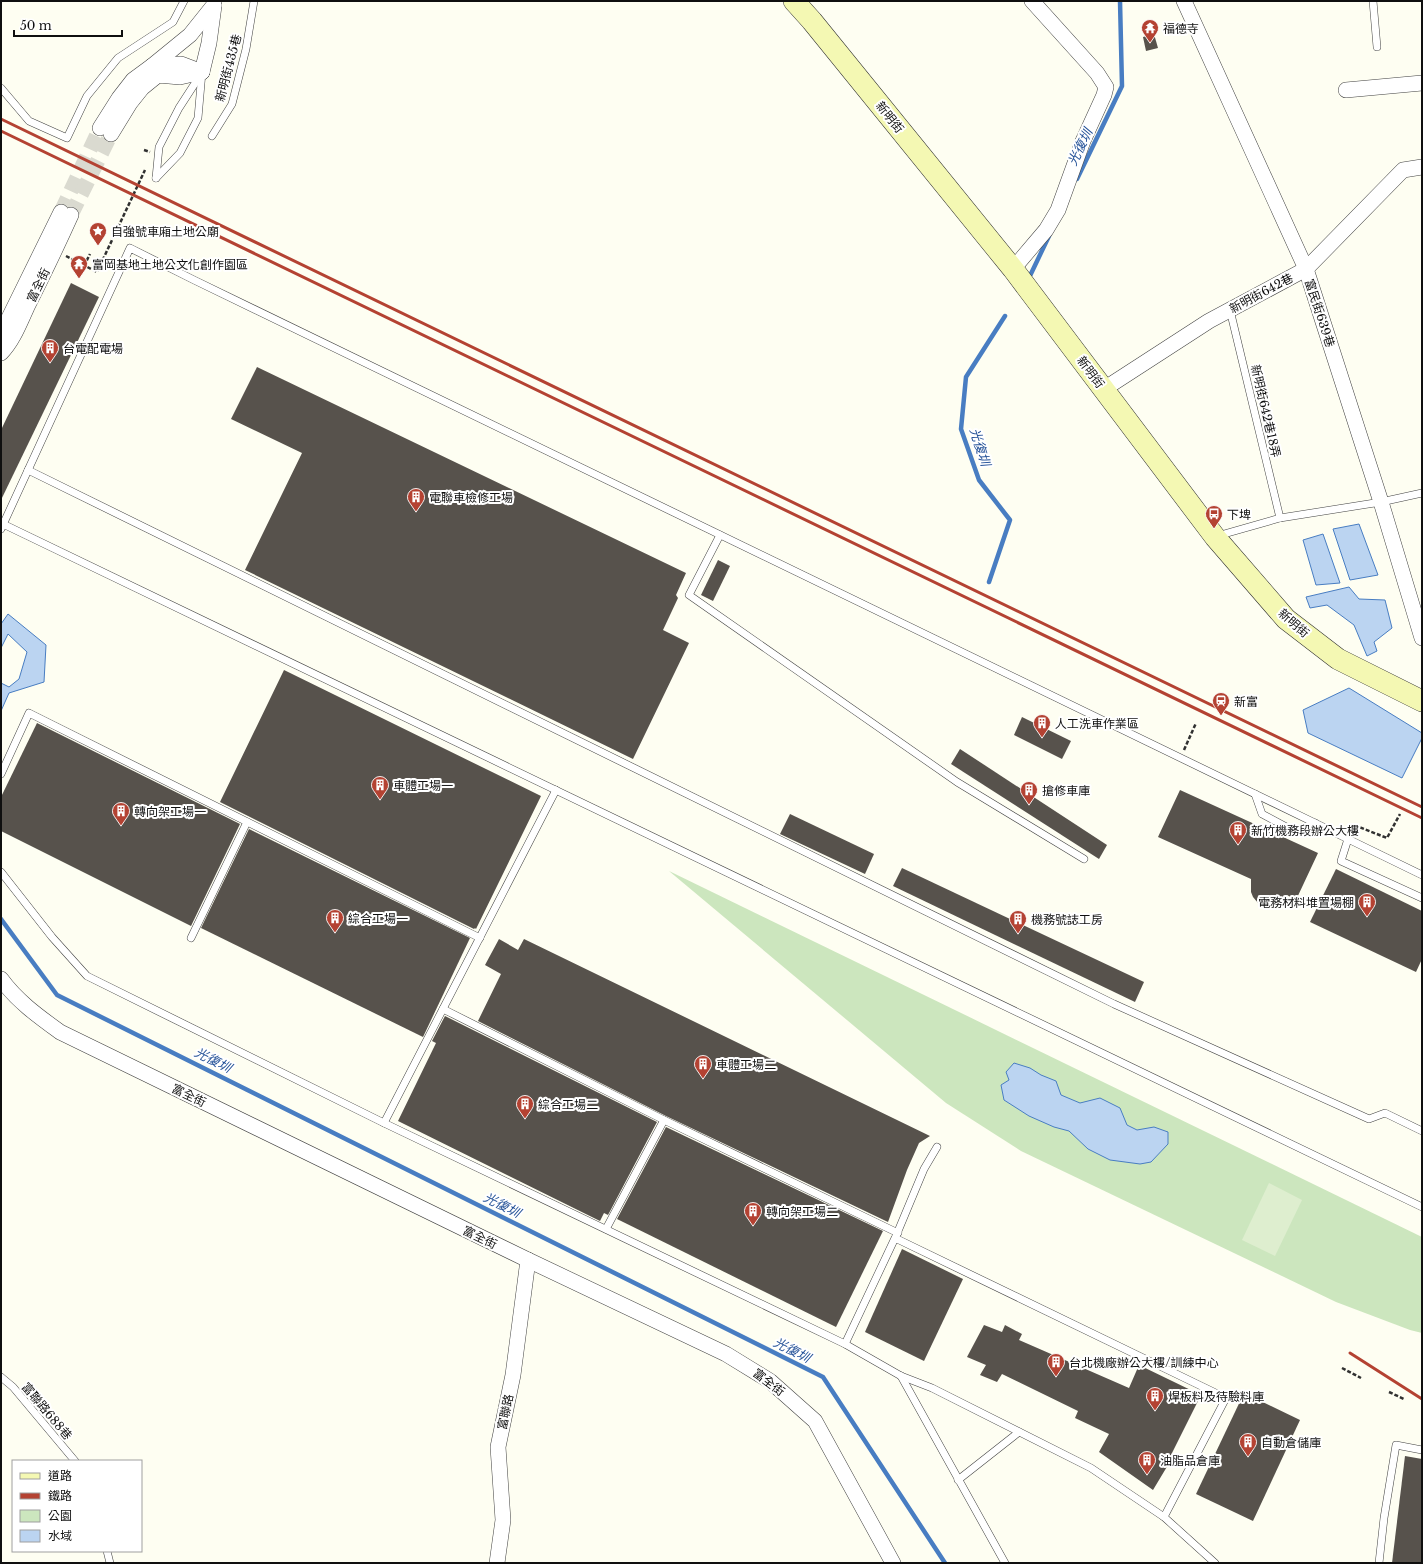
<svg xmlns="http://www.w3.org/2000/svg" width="1423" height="1564" viewBox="0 0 1423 1564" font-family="'Libre Baskerville','Noto Sans TC',serif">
  <rect width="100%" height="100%" fill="#fefef2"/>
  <!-- green -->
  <polygon fill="#cce6be" points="669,871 1422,1237 1422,1333 1410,1330 1336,1302 1021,1151 946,1103"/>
  <!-- pitch -->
  <polygon fill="#deeecf" points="1269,1183 1302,1200 1275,1256 1242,1240"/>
  <!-- water -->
  <g fill="#bbd4f1" stroke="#487dc2">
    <polygon points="1359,524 1378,575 1350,580 1333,529"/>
    <polygon points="1323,534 1340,583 1316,585 1303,540"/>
    <polygon points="1349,587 1359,599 1385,600 1392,628 1374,642 1377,651 1367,656 1354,625 1327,605 1310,608 1306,597"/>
    <polygon points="8,614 46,645 44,682 9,693 1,711 1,683 9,687 19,679 27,652 8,634 1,648 1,624"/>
    <polygon points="1349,688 1422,733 1422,738 1402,778 1308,733 1303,710"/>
    <polygon points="1014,1063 1030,1068 1041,1075 1056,1081 1061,1095 1080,1103 1100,1098 1120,1108 1127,1125 1137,1130 1154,1127 1168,1132 1168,1144 1151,1162 1140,1164 1110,1160 1088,1149 1069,1131 1054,1127 1029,1116 1004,1100 1001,1085 1009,1080 1006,1072"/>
  </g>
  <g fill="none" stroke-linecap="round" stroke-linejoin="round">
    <!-- stream -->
    <g stroke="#487dc2" stroke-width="4.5">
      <polyline points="1077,179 1122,86 1120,1"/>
      <polyline points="1028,280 1049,236"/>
      <polyline points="989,582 1010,520 979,480 961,429 966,377 1005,316"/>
      <polyline points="1,919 57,995 823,1377 945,1563"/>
    </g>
  </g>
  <!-- building -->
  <g fill="#57524c">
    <polygon points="1154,34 1158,48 1146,51 1143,37"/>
    <polygon points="71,283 99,297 1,500 1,430"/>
    <polygon points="257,367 686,573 676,595 678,598 663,630 689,643 633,759 245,570 302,453 231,419"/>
    <polygon points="718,560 730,566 713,601 701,595"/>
    <polygon points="284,670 541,796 476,929 475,928 474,929 220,802"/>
    <polygon points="1022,717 1071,741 1062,759 1014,735"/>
    <polygon points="37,723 240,824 191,926 1,831 1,797"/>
    <polygon points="960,749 1107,845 1099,859 951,764"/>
    <polygon points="1180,790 1318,853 1296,900 1287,895 1274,904 1267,905 1258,903 1253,897 1251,892 1251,879 1158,837"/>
    <polygon points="790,814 874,854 865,874 780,834"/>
    <polygon points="249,829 470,938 423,1037 201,928"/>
    <polygon points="902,868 1144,982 1135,1002 893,886"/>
    <polygon points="1336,869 1422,911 1422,959 1416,972 1310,922"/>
    <polygon points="499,939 518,950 524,939 930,1136 919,1143 907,1170 888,1222 666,1116 478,1021 501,974 485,965"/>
    <polygon points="445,1016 657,1122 608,1215 604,1213 600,1221 398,1121 436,1043 432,1041"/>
    <polygon points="666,1127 883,1231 836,1327 617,1219"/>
    <polygon points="902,1249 963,1279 924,1361 865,1332"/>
    <polygon points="984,1325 1002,1332 1005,1325 1022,1334 1019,1340 1129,1388 1139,1365 1201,1395 1169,1459 1171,1460 1153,1490 1099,1452 1109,1434 1075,1418 1078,1411 1002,1374 997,1382 980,1375 986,1365 967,1357"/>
    <polygon points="1244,1393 1300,1420 1253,1521 1196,1494"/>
    <polygon points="1405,1456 1422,1459 1422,1563 1392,1563"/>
  </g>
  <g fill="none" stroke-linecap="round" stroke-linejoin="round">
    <!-- street-tunnel -->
    <g stroke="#dadad0" stroke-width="15" stroke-dasharray="15 8" stroke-linecap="butt">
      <polyline points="61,212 100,128"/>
      <polyline points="71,215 111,134"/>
    </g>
    <defs>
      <g id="lane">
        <polyline points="1373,1 1377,47"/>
        <polyline points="1,88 29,121 67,138 87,96 118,58 173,22 184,1"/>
        <polyline points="212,136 232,104 246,49 254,1"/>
        <polyline points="156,178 180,153 198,118 202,72"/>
        <polyline points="156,178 159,147 179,108 201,74"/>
        <polyline points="1230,310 1280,518"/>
        <polyline points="28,470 1114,1004 1369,1119 1385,1113 1422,1131"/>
        <polyline points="3,524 1422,1207"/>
        <polyline points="1,529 130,248 194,280 1348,839 1341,861 1422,898"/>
        <polyline points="720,535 689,595 957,782 1084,859"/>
        <polyline points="1217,536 1280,518 1381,502 1422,493"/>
        <polyline points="1,774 29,713 480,938"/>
        <polyline points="1255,794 1262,814 1294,831 1315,823"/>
        <polyline points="1348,839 1422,875"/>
        <polyline points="1,872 52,937 87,976 384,1123 845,1344 901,1376 932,1388 1091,1468 1164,1517 1215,1563"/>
        <polyline points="191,938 247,822"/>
        <polyline points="443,1009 664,1120 898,1233"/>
        <polyline points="384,1123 556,790"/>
        <polyline points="606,1229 664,1120"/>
        <polyline points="896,1236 924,1169 937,1147"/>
        <polyline points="845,1344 895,1238 1226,1398 1164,1517"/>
        <polyline points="901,1376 1005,1563"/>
        <polyline points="1,1377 13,1387 75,1461"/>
        <polyline points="958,1480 1019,1432"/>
        <polyline points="107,1551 110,1563"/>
        <polyline points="1379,1563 1384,1518 1396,1445 1422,1450"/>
      </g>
      <g id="street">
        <polyline points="1184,1 1306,269 1381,502 1422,638"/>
        <polyline points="152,66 190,35 214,5"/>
        <polyline points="202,72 209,43 214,6"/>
        <polyline points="1346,90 1422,83"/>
        <polyline points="100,128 119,98 133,80 152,66 181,64 202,72"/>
        <polyline points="111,134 130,103 142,88 158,75 180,77 202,72"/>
        <polyline points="1013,269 1046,230 1058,210 1083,141 1104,95 1106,87 1097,73 1032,1"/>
        <polyline points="1,334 61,212"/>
        <path d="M1 353C13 341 20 322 27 307 42 277 57 246 71 215"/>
        <polyline points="1104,389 1209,321 1306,269 1403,170 1422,167"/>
        <path d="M1 979C17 1001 38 1016 60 1032L528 1260 726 1354 770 1381 815 1421 893 1563"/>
        <polyline points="497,1563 503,1520 498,1447 513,1375 528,1260"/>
      </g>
      <polyline id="secondary" points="794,1 812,21 1013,269 1215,537 1286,619 1338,659 1422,701"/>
    </defs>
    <!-- lane casing -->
    <use href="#lane" stroke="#424242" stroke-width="8"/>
    <!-- street casing -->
    <use href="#street" stroke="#424242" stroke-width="16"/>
    <!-- secondary casing -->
    <use href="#secondary" stroke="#313131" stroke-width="22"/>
    <!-- path -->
    <g stroke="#313131" stroke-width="2.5" stroke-dasharray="4 2" stroke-linecap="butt">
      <polyline points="144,150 150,152"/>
      <polyline points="66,256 97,272 145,170"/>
      <polyline points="84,266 90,254"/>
      <polyline points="1184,750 1196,723"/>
      <polyline points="1352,830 1354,825 1387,838 1400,814"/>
      <polyline points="1342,1368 1361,1378"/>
      <polyline points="1389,1392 1404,1399"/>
    </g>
    <!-- lane -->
    <use href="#lane" stroke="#fff" stroke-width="7"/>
    <!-- street -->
    <use href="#street" stroke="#fff" stroke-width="15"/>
    <!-- secondary -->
    <use href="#secondary" stroke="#f4f8b3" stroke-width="21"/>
    <!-- rail -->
    <g stroke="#b44232" stroke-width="3">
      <polyline points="1,119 1422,807"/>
      <polyline points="1,131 1422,818"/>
      <polyline points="1350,1353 1422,1399"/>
    </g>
  </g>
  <!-- icons -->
  <defs>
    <symbol id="temple-pin" viewBox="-11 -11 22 30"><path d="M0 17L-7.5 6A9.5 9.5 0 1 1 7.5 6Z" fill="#b44232" stroke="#fff"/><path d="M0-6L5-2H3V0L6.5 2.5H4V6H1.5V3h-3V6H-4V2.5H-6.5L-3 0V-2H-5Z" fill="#fff"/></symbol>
    <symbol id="sight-pin" viewBox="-11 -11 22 30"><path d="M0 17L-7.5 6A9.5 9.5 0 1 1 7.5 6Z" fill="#b44232" stroke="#fff"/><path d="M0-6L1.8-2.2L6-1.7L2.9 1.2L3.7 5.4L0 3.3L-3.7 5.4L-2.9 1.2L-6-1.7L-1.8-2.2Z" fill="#fff"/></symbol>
    <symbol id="building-pin" viewBox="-11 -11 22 30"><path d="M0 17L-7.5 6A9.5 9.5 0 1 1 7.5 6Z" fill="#b44232" stroke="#fff"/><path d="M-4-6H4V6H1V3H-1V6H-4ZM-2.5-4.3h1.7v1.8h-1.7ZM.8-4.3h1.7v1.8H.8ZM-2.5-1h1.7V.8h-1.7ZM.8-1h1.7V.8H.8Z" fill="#fff"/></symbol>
    <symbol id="bus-pin" viewBox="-11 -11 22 30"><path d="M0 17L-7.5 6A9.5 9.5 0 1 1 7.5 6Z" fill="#b44232" stroke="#fff"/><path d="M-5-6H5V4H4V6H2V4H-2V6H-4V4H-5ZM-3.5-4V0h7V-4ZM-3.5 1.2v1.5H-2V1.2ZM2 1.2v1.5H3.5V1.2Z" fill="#fff"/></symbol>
    <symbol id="station-pin" viewBox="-11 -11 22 30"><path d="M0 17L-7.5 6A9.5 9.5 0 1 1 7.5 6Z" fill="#b44232" stroke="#fff"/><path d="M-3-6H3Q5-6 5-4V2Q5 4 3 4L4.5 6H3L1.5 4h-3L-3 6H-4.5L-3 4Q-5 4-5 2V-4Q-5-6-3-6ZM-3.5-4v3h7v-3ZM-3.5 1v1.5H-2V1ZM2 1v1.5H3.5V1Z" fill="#fff"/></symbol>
  </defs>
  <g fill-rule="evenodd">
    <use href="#temple-pin" x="1140" y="18" width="20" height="27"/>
    <use href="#sight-pin" x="88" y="221" width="20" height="27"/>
    <use href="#temple-pin" x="69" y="254" width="20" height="27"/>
    <use href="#building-pin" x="40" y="338" width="20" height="27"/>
    <use href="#building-pin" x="406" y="487" width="20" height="27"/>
    <use href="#bus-pin" x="1204" y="504" width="20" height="27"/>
    <use href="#station-pin" x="1211" y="691" width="20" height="27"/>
    <use href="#building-pin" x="1032" y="713" width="20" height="27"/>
    <use href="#building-pin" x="370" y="775" width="20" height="27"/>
    <use href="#building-pin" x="1019" y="780" width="20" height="27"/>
    <use href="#building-pin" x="111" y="801" width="20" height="27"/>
    <use href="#building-pin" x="1228" y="820" width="20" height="27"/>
    <use href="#building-pin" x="1357" y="892" width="20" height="27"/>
    <use href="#building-pin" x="325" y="908" width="20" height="27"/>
    <use href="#building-pin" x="1008" y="909" width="20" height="27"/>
    <use href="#building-pin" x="693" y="1054" width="20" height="27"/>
    <use href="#building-pin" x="515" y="1094" width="20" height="27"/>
    <use href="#building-pin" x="743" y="1201" width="20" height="27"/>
    <use href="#building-pin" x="1046" y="1352" width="20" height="27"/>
    <use href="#building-pin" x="1145" y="1386" width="20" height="27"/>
    <use href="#building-pin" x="1238" y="1432" width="20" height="27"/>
    <use href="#building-pin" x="1137" y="1450" width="20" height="27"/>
  </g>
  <g text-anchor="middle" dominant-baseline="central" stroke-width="4" stroke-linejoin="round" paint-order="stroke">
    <!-- poi labels -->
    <g font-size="12" fill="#0f0f0f" stroke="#fff" text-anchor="start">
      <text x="1163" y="28">福德寺</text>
      <text x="111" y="231">自強號車廂土地公廟</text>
      <text x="92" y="264">富岡基地土地公文化創作園區</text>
      <text x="63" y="348">台電配電場</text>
      <text x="429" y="497">電聯車檢修工場</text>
      <text x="1227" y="514">下埤</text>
      <text x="1234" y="701">新富</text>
      <text x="1055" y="723">人工洗車作業區</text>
      <text x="393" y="785">車體工場一</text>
      <text x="1042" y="790">搶修車庫</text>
      <text x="134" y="811">轉向架工場一</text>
      <text x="1251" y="830">新竹機務段辦公大樓</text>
      <text x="1354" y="902" text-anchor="end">電務材料堆置場棚</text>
      <text x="348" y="918">綜合工場一</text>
      <text x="1031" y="919">機務號誌工房</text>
      <text x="716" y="1064">車體工場二</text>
      <text x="538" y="1104">綜合工場二</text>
      <text x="766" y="1211">轉向架工場二</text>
      <text x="1069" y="1362">台北機廠辦公大樓/訓練中心</text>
      <text x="1168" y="1396">焊板料及待驗料庫</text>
      <text x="1261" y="1442">自動倉儲庫</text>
      <text x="1160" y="1460">油脂品倉庫</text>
    </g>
    <!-- street labels -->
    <g font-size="12" fill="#0f0f0f" stroke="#fff">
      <text transform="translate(228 68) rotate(-75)">新明街435巷</text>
      <text transform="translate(890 117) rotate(51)">新明街</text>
      <text transform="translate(38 285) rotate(-64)">富全街</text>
      <text transform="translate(1261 293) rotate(-28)">新明街642巷</text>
      <text transform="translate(1320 313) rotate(72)">富民街639巷</text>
      <text transform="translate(1091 372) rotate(53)">新明街</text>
      <text transform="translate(1266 411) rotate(77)">新明街642巷18弄</text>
      <text transform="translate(1294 623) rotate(41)">新明街</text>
      <text transform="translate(189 1095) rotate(26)">富全街</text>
      <text transform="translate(480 1237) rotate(26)">富全街</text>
      <text transform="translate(769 1382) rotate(37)">富全街</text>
      <text transform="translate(47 1411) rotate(50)">富聯路688巷</text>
      <text transform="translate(505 1412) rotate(-78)">富聯路</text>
    </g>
    <!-- water labels -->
    <g font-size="13" font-style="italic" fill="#225097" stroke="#fff">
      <text transform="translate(1080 147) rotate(-64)">光復圳</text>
      <text transform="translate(980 447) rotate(72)">光復圳</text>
      <text transform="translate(213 1060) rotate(27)">光復圳</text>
      <text transform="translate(502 1205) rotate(27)">光復圳</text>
      <text transform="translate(792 1350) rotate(27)">光復圳</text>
    </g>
  </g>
  <!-- border -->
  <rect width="1423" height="1564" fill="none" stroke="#0f0f0f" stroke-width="4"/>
  <!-- legend -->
  <rect x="12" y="1460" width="130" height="92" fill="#ffffff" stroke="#9f9f9f"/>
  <rect x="20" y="1473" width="20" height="6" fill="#f4f8b3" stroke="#9f9f9f"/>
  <text x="48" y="1480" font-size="12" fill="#0f0f0f">道路</text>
  <rect x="20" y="1493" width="20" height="6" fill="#b44232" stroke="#9f9f9f"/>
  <text x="48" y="1500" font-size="12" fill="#0f0f0f">鐵路</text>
  <rect x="20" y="1510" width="20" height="12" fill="#cce6be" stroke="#9f9f9f"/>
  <text x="48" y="1520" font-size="12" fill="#0f0f0f">公園</text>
  <rect x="20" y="1530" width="20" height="12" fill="#bbd4f1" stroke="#9f9f9f"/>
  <text x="48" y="1540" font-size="12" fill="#0f0f0f">水域</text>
  <!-- scale -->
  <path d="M14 30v6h108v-6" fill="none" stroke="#0f0f0f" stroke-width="2"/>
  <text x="20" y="30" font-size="12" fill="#0f0f0f" stroke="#ffffff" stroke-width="3" paint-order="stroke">50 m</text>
</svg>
